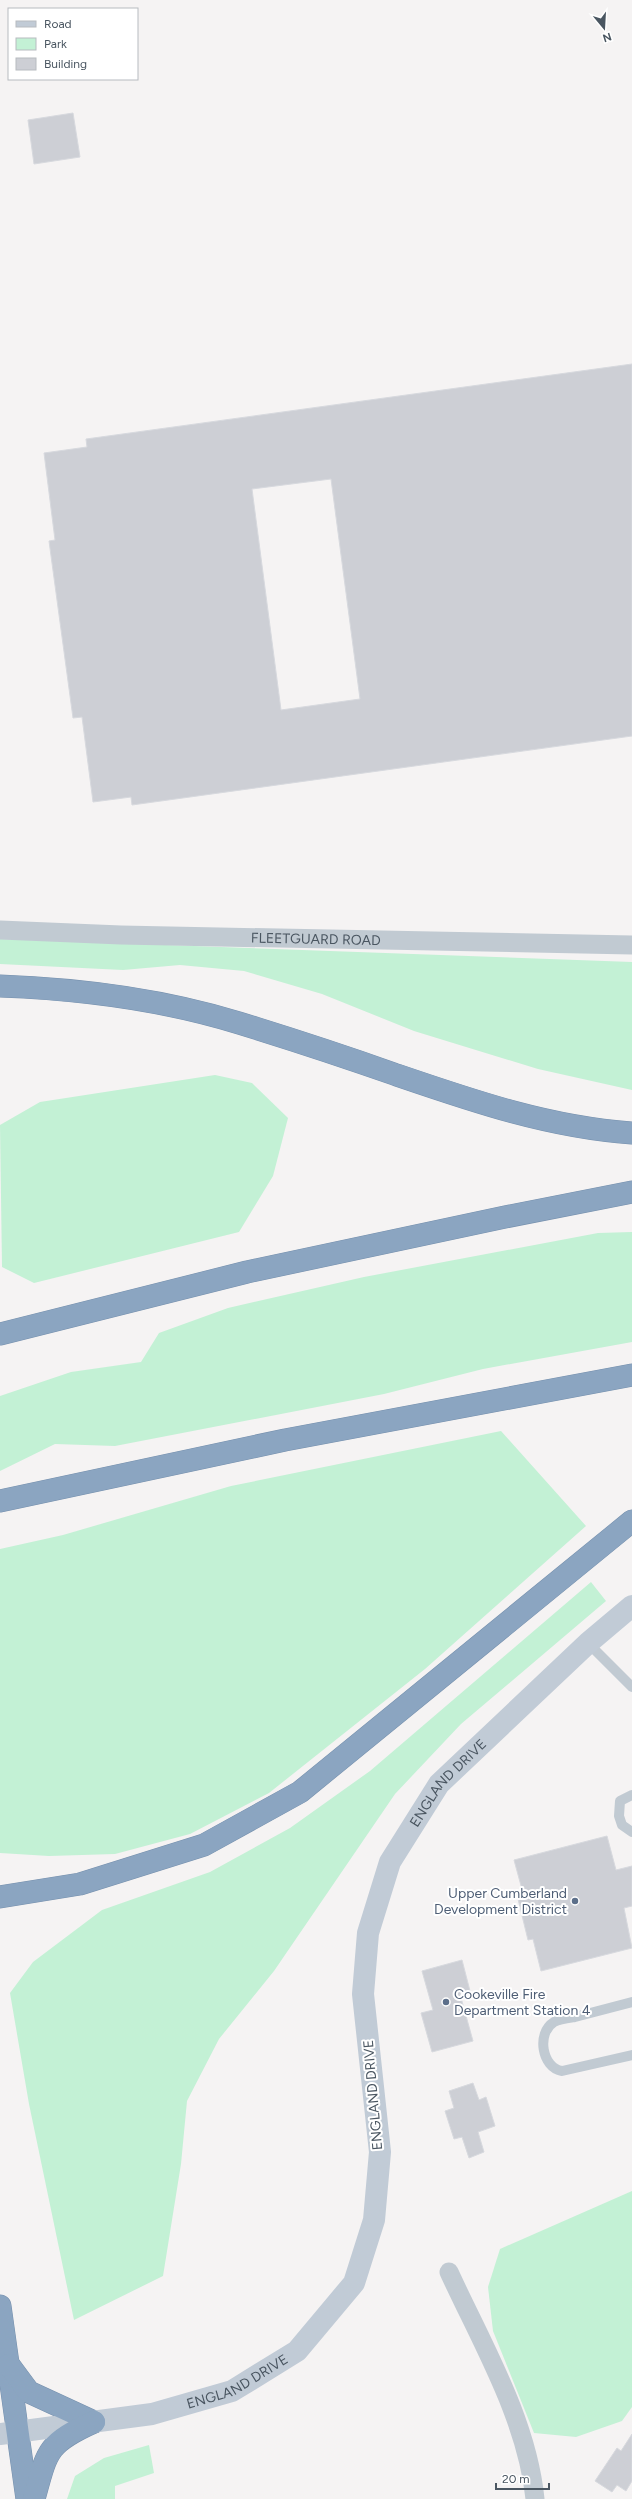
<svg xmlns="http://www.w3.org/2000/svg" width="632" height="2499" viewBox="0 0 632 2499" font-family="Figtree,sans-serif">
  <rect width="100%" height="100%" fill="#f5f3f3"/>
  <!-- green -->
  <g fill="#c3f1d5">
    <polygon points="0,939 632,962 632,1090 538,1069 414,1031 322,994 244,971 180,965 123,970 0,964"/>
    <polygon points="215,1075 252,1083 288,1118 273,1176 239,1232 34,1283 2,1267 0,1125 40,1102"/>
    <polygon points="632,1232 632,1342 483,1369 384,1394 115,1446 55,1444 0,1471 0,1396 71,1372 141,1362 159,1333 228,1308 364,1277 598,1233"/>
    <polygon points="501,1431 586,1526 425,1669 269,1793 190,1834 115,1854 49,1856 0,1853 0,1549 63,1535 231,1486"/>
    <polygon points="591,1582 606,1601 461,1724 395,1794 274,1971 219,2039 187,2101 181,2164 163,2276 74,2320 29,2104 10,1993 33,1962 102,1910 210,1872 290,1828 370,1771"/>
    <polygon points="632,2191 632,2407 622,2421 576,2437 534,2433 493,2331 488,2287 500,2249"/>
    <polygon points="149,2445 154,2473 115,2486 115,2499 67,2499 75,2476 104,2458"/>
  </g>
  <!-- building -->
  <g fill="#cdcfd5" stroke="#d7d9de" fill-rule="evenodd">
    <polygon points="73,113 80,157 34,164 28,120"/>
    <path d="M632 364V736L132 805 131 797 93 802 82 717 73 718 49 541 55 540 44 453 87 447 86 439ZM331 479 360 699 281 710 252 489Z"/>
    <polygon points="607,1836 616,1870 632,1866 632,1906 624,1908 632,1948 541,1971 533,1939 528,1940 517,1895 523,1893 514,1860"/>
    <polygon points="462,1960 470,1991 460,1994 473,2041 432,2052 421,2013 433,2010 422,1971"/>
    <polygon points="473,2083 479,2100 486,2097 495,2126 478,2132 484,2152 469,2158 462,2137 454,2139 445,2111 454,2108 449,2091"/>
    <polygon points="632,2434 632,2481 626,2491 617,2485 612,2492 595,2481 617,2448 621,2451"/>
  </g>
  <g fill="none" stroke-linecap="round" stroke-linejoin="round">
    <defs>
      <g id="highway">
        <path d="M0 986C81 989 161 999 239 1023 291 1039 343 1056 394 1074 473 1101 548 1127 632 1133"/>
        <polyline points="0,1334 247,1272 505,1217 632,1192"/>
        <polyline points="0,1501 285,1440 632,1375"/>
        <polyline points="0,1897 80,1884 204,1845 300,1792 632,1521"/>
        <polyline points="0,2306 27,2499"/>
        <polyline points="9,2365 29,2392 94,2422"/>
        <path d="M34 2499C47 2451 47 2443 94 2422"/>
      </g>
    </defs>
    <!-- highway casing -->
    <use href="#highway" stroke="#7690ad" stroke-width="23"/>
    <!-- lane -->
    <g stroke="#c1cad2" stroke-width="10">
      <polyline points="588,1643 632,1687"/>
      <polyline points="632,1795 620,1801 619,1816 622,1825 632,1832"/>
      <path d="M632 2002C613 2007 594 2012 575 2017 568 2018 559 2019 554 2022 536 2033 542 2068 562 2071L632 2055"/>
    </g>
    <!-- street -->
    <g stroke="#c1cad2" stroke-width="19">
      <path id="s1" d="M0 930 121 935 632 945"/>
      <path d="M449 2272C482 2344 527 2419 535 2499"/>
    </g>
    <!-- secondary -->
    <path stroke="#c1cbd6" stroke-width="22" id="s2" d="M0 2434 152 2414 232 2391 297 2351 354 2283 374 2220 380 2152 363 1994 368 1933 390 1862 439 1784 588 1643 632 1606"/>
    <!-- highway -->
    <use href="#highway" stroke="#8ba5c1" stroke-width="22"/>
  </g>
  <!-- markers -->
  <g fill="#5c6f8a" stroke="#fff" stroke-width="1.5">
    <circle cx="575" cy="1901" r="4"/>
    <circle cx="446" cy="2002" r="4"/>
  </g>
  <g text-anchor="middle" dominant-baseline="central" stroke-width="4" stroke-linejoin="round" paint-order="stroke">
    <!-- street labels -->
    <g font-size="14" fill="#4a5661" stroke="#fff">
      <text stroke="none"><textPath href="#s1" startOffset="316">FLEETGUARD ROAD</textPath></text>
      <text stroke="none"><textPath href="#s2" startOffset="929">ENGLAND DRIVE</textPath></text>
      <text transform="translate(373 2095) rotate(-95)">ENGLAND DRIVE</text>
      <text stroke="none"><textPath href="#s2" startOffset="245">ENGLAND DRIVE</textPath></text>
    </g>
    <!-- service labels -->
    <g font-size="14" fill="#4e5e75" stroke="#fff" text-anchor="end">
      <text x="567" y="1893">Upper Cumberland<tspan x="567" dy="16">Development District</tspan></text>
      <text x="454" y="1994" text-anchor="start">Cookeville Fire<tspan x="454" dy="16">Department Station 4</tspan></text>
    </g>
  </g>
  <!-- legend -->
  <rect x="8" y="8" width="130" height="72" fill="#ffffff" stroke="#b7bbc0"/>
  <rect x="16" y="21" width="20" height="6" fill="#c1cbd6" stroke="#b7bbc0"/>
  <text x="44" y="28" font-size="12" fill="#4a5661">Road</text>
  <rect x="16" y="38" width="20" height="12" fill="#c3f1d5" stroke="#b7bbc0"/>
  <text x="44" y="48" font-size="12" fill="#4a5661">Park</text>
  <rect x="16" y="58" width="20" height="12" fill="#cdcfd5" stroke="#b7bbc0"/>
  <text x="44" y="68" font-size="12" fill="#4a5661">Building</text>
  <!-- north arrow -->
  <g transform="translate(604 28) rotate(162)" stroke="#ffffff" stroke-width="3" paint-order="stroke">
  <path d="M0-3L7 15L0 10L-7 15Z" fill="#4a5661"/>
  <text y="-6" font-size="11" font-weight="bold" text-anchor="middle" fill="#4a5661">N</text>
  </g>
  <!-- scale -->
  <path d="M496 2483v6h53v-6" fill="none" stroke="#4a5661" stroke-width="2"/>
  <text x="502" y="2483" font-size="12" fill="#4a5661" stroke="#ffffff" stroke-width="3" paint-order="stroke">20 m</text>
</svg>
